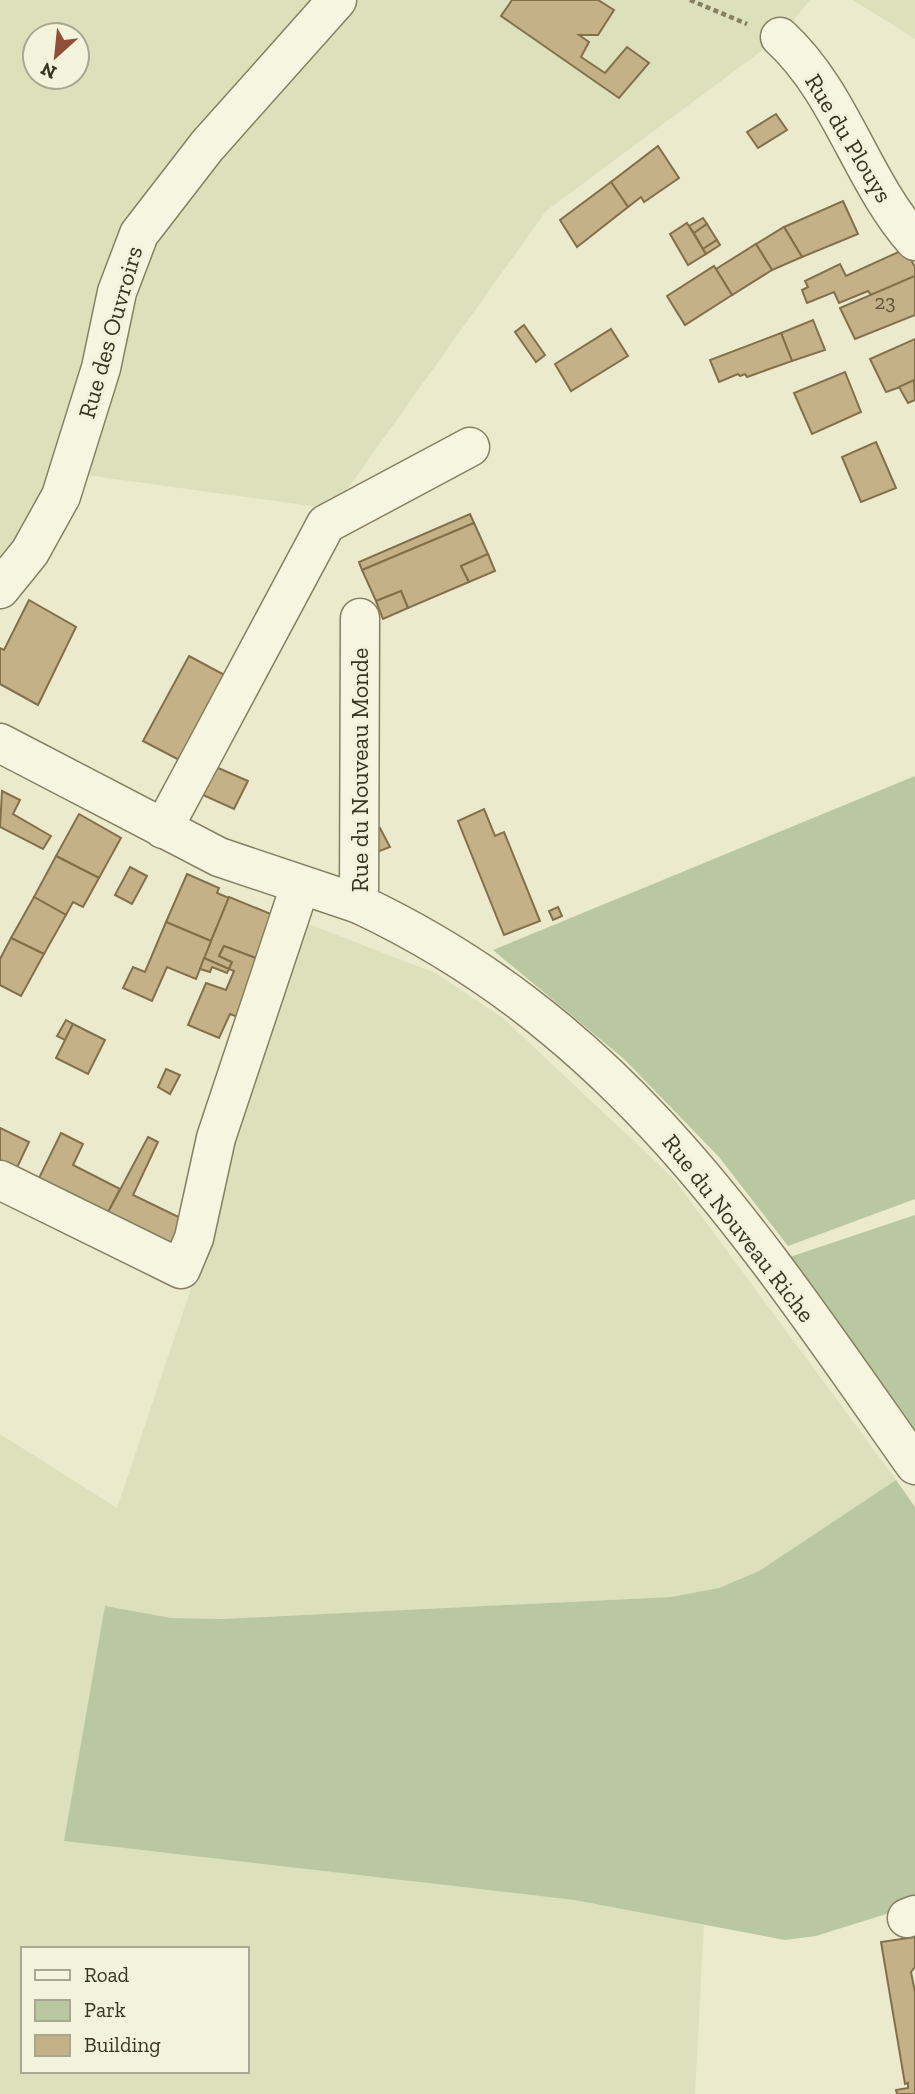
<svg xmlns="http://www.w3.org/2000/svg" width="915" height="2094" viewBox="0 0 915 2094" font-family="'Zilla Slab',serif">
  <rect width="100%" height="100%" fill="#ebeacd"/>
  <!-- farmland -->
  <g fill="#dce0bb" fill-rule="evenodd">
    <path d="M0 0H810L780 37 546 211 333 509 79 474 0 565ZM35 35H77V77H35Z"/>
    <polygon points="853,0 915,0 915,39"/>
    <path d="M303 922 435 973 503 1018 674 1179 896 1480 759 1571 719 1588 671 1597 221 1619 171 1618 64 1841 574 1900 704 1925 695 2094H0V1434L117 1508 198 1268 223 1162ZM23 1949H247V2071H23Z"/>
  </g>
  <!-- green -->
  <g fill="#b9c8a1">
    <polygon points="915,776 915,1199 788,1246 719,1157 624,1059 493,950"/>
    <polygon points="915,1215 915,1465 772,1263"/>
    <polygon points="896,1480 915,1507 915,1905 816,1936 785,1940 574,1900 64,1841 105,1606 171,1618 221,1619 671,1597 719,1588 759,1571"/>
  </g>
  <!-- building -->
  <g fill="#c5b187" stroke="#83704a" stroke-width="2">
    <polygon points="512,0 598,0 614,10 598,35 579,35 589,42 581,57 605,73 627,47 649,63 619,98 501,16"/>
    <polygon points="776,114 787,130 758,148 747,132"/>
    <polygon points="658,146 679,178 644,202 641,197 628,207 611,182"/>
    <polygon points="611,182 628,207 577,247 560,220"/>
    <polygon points="843,201 858,234 802,257 784,227"/>
    <polygon points="703,218 707,224 694,233 689,226"/>
    <polygon points="687,223 706,254 688,265 670,234"/>
    <polygon points="707,224 717,240 703,249 694,233"/>
    <polygon points="784,227 802,257 772,270 756,244"/>
    <polygon points="717,240 720,245 706,254 703,249"/>
    <polygon points="756,244 772,270 732,295 716,269"/>
    <polygon points="905,249 915,267 915,276 871,295 868,291 839,303 834,292 807,303 802,290 808,287 805,281 840,264 846,276"/>
    <polygon points="714,266 732,295 685,325 667,296"/>
    <polygon points="915,276 915,315 855,339 840,308"/>
    <polygon points="813,320 825,350 792,361 781,333"/>
    <polygon points="524,325 545,355 536,362 515,332"/>
    <polygon points="611,329 628,356 571,391 555,364"/>
    <polygon points="781,333 792,361 747,377 745,374 740,376 738,374 719,382 710,360"/>
    <polygon points="915,339 915,382 886,392 870,359"/>
    <polygon points="845,372 861,412 812,434 794,393"/>
    <polygon points="914,380 915,400 908,403 899,387"/>
    <polygon points="876,442 896,488 861,502 842,457"/>
    <polygon points="470,514 474,523 362,570 359,562"/>
    <polygon points="474,523 488,554 461,566 469,582 408,608 401,591 376,601 362,570"/>
    <polygon points="488,554 495,571 469,582 461,566"/>
    <polygon points="401,591 408,608 383,619 376,601"/>
    <polygon points="29,600 76,627 38,705 0,684 0,648 4,650"/>
    <polygon points="189,656 230,678 185,763 143,741"/>
    <polygon points="216,767 248,781 234,809 203,795"/>
    <polygon points="2,791 20,800 13,814 51,836 43,849 0,827"/>
    <polygon points="484,809 495,836 504,832 540,921 504,935 458,821"/>
    <polygon points="79,814 121,838 99,878 56,856"/>
    <polygon points="380,828 390,847 377,852 369,833"/>
    <polygon points="56,856 99,878 83,907 73,902 66,915 34,897"/>
    <polygon points="130,867 147,876 132,904 115,895"/>
    <polygon points="187,874 219,888 217,893 229,898 211,941 166,922"/>
    <polygon points="34,897 66,915 44,954 11,938"/>
    <polygon points="229,897 278,917 261,960 224,946 219,956 232,962 229,969 204,958"/>
    <polygon points="558,907 562,916 553,920 549,911"/>
    <polygon points="166,922 211,941 196,979 167,967 152,1001 123,988 133,967 145,972"/>
    <polygon points="11,938 44,954 21,996 0,985 0,959"/>
    <polygon points="224,946 261,960 238,1017 230,1014 219,1038 188,1025 206,983 226,990 234,971 229,969 232,962 219,956"/>
    <polygon points="204,958 229,969 227,973 212,967 210,972 200,969"/>
    <polygon points="66,1020 73,1024 65,1040 57,1036"/>
    <polygon points="73,1024 105,1040 88,1074 56,1058"/>
    <polygon points="166,1069 180,1075 170,1094 158,1087"/>
    <polygon points="0,1128 29,1142 14,1174 0,1167"/>
    <polygon points="61,1133 83,1144 73,1165 120,1189 104,1220 38,1180"/>
    <polygon points="148,1137 158,1142 133,1195 191,1223 175,1255 104,1220"/>
    <polygon points="915,1937 915,1967 911,1972 915,1992 915,2094 897,2094 896,2090 908,2088 908,2083 905,2084 881,1942"/>
  </g>
  <g fill="none" stroke-linecap="round" stroke-linejoin="round">
    <defs>
      <g id="minor">
        <path d="M780 37C841 93 861 180 915 241"/>
        <polyline points="0,589 30,552 61,496 101,368 117,292 139,234 207,146 337,0"/>
        <polyline points="0,743 219,857 359,904 360,618"/>
        <polyline points="163,829 326,524 470,447"/>
        <path d="M359 904C622 1028 753 1236 915 1465"/>
        <polyline points="0,1180 181,1269 194,1238 216,1138 300,886"/>
        <polyline points="907,1918 915,1915"/>
      </g>
    </defs>
    <!-- minor casing -->
    <use href="#minor" stroke="#877f62" stroke-width="41"/>
    <!-- path -->
    <polyline stroke="#877f62" stroke-width="4.5" stroke-dasharray="5 3.5" stroke-linecap="butt" points="690,0 747,24"/>
    <!-- minor -->
    <use href="#minor" stroke="#f6f5df" stroke-width="38"/>
  </g>
  <g text-anchor="middle" dominant-baseline="central" stroke-width="6" stroke-linejoin="round" paint-order="stroke">
    <!-- number labels -->
    <g font-size="21" fill="#5c533c">
      <text x="885" y="301">23</text>
    </g>
    <!-- street labels -->
    <g font-size="24" fill="#393423" stroke="#f3f3db">
      <text transform="translate(849 138) rotate(59)">Rue du Plouys</text>
      <text transform="translate(110 332) rotate(-74)">Rue des Ouvroirs</text>
      <text transform="translate(359 770) rotate(-90)">Rue du Nouveau Monde</text>
      <text transform="translate(739 1228) rotate(52)">Rue du Nouveau Riche</text>
    </g>
  </g>
  <!-- legend -->
  <rect x="21" y="1947" width="228" height="126" fill="#f3f3db" stroke="#a9a791" stroke-width="2"/>
  <rect x="35" y="1970" width="35" height="10" fill="#f6f5df" stroke="#a9a791" stroke-width="2"/>
  <text x="84" y="1982" font-size="21" fill="#393423">Road</text>
  <rect x="35" y="2000" width="35" height="21" fill="#b9c8a1" stroke="#a9a791" stroke-width="2"/>
  <text x="84" y="2017" font-size="21" fill="#393423">Park</text>
  <rect x="35" y="2035" width="35" height="21" fill="#c5b187" stroke="#a9a791" stroke-width="2"/>
  <text x="84" y="2052" font-size="21" fill="#393423">Building</text>
  <!-- north arrow -->
  <g transform="translate(56 56) rotate(207)"><circle r="33" fill="#f3f3db" stroke="#a9a791" stroke-width="2"/>
  <path d="M0-5L12 26L0 18L-12 26Z" fill="#8f4f38"/>
  <text y="-10" font-size="19" font-weight="bold" text-anchor="middle" fill="#393423">N</text>
  </g>
</svg>
